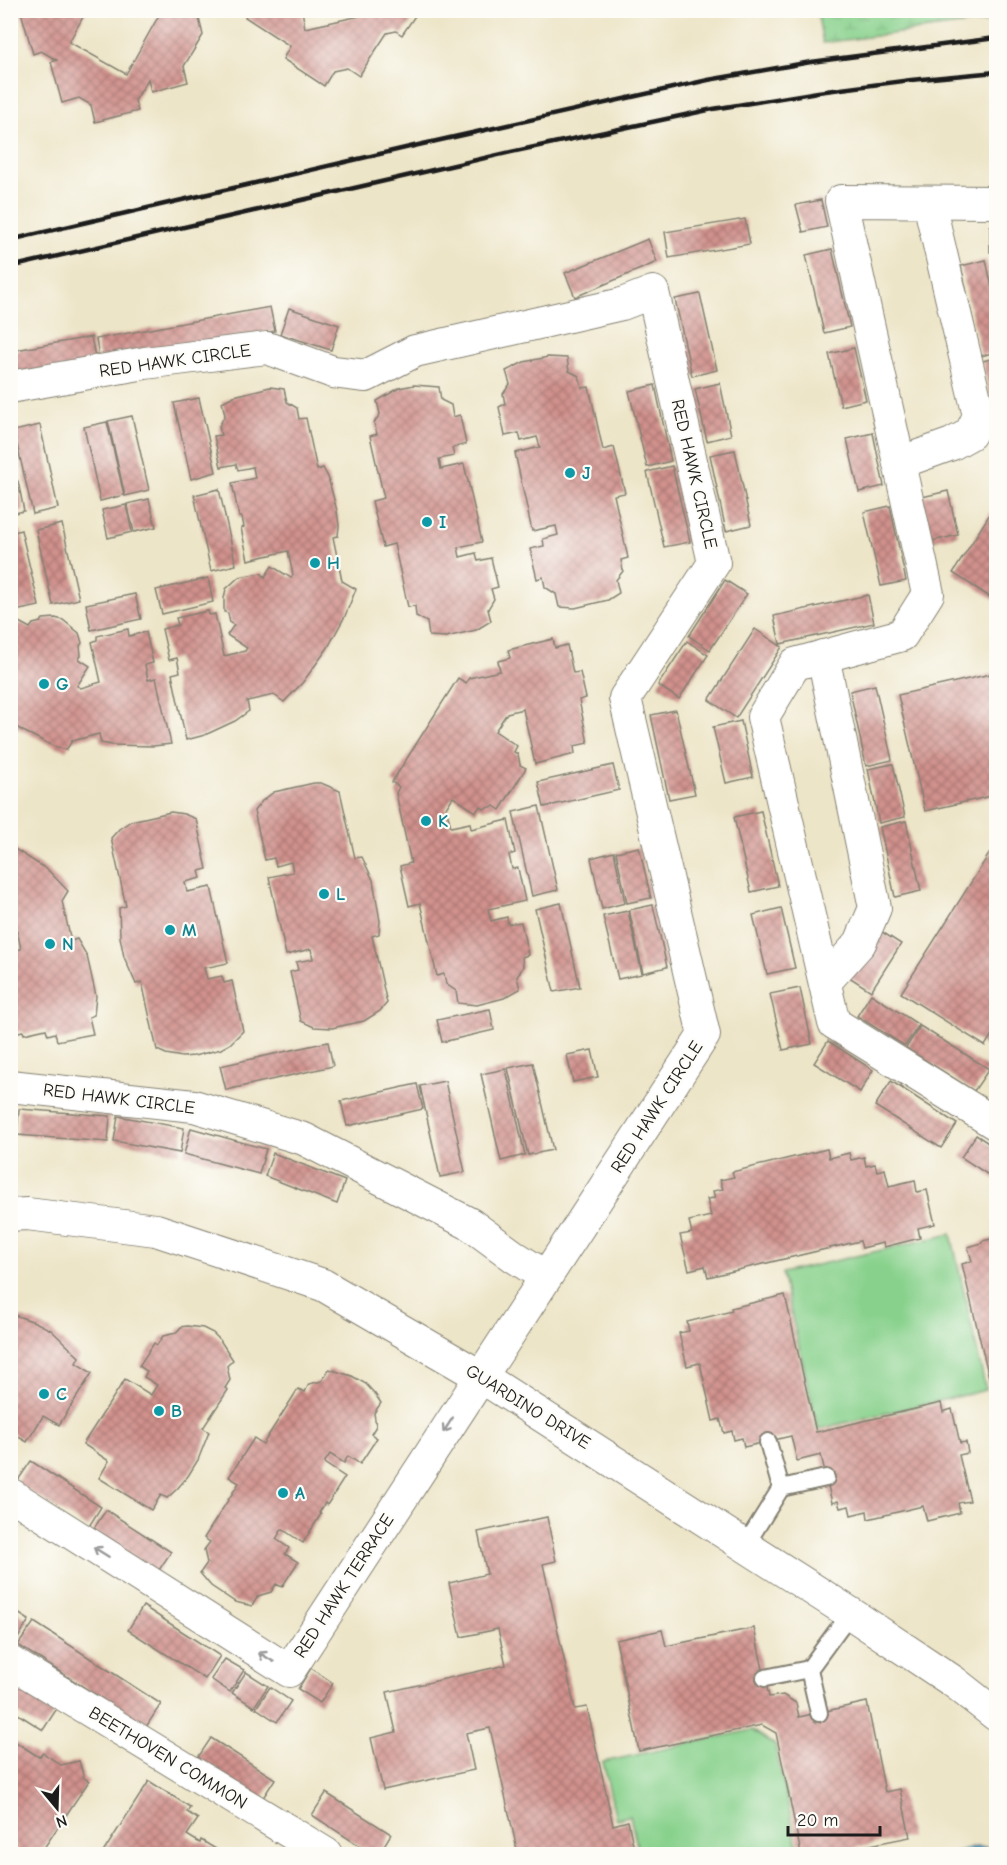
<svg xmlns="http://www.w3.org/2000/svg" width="1007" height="1865" viewBox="0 0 1007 1865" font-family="'Comic Neue',sans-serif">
  <defs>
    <pattern id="wetland-marsh" width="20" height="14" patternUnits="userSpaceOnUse" patternTransform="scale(1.5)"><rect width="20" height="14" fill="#88d18c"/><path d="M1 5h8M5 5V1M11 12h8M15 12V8" fill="none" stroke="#75b378"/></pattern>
    <pattern id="building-cross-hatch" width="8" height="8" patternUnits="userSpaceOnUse" patternTransform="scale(1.5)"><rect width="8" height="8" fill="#d1928d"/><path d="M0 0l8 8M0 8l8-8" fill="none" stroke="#a97672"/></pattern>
  </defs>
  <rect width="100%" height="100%" fill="#fdfcf7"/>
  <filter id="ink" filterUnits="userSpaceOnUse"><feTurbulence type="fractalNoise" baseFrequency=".0167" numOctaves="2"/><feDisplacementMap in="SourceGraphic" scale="12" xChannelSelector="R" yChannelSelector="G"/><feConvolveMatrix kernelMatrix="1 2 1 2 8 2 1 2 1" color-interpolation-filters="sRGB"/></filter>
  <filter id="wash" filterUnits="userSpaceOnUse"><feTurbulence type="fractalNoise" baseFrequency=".008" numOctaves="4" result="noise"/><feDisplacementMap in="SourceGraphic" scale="24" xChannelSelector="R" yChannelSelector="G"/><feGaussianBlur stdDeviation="1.35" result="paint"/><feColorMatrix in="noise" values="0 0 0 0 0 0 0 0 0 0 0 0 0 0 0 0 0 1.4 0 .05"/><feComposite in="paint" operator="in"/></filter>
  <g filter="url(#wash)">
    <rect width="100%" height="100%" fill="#ede5c8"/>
    <!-- wetland -->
    <polygon fill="url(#wetland-marsh)" stroke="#527654" stroke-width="1.5" points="817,11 996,11 996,20 823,43"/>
    <!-- green -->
    <g fill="#88d18c" stroke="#527654" stroke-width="1.5">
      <polygon points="951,1234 986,1390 818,1429 782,1273"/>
      <polygon points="752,1730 775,1745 799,1854 639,1854 630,1816 616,1819 603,1762"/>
    </g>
    <!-- water -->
    <polygon fill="#57a9d2" stroke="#3a6277" stroke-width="1.5" points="977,1847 986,1847 994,1850 996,1854 951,1854 958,1851"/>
    <g id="blocks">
      <!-- building -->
      <g fill="url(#building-cross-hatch)">
        <polygon points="25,10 87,10 69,42 126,74 162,10 197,10 203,35 184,66 188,82 151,92 148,79 135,101 138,111 95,122 91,105 79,98 62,103 51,62 57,60 41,51 33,54 21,12"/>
        <polygon points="249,10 302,10 305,28 369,14 368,10 419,10 402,35 396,31 387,33 359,76 347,68 333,71 324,86 283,59 290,46 245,17"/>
        <polygon points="821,200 827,227 803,232 796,205"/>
        <polygon points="745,219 750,244 669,258 665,232"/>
        <rect x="990" y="226" width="6" height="26"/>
        <polygon points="648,239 657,262 575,297 565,273"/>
        <polygon points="832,249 850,327 824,333 806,255"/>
        <polygon points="986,260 996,306 996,352 981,356 961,266"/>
        <polygon points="700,294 717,370 692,376 675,299"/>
        <polygon points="270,307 275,331 100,362 96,339"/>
        <polygon points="289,308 339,325 331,350 280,334"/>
        <polygon points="91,337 96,362 10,378 10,351"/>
        <polygon points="854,348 866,400 841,406 829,354"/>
        <polygon points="548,357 567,358 569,371 579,376 582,388 589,387 603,450 614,447 625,493 614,495 628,558 621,560 623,571 616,580 619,593 608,600 575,608 559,607 556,594 545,587 543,577 537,579 530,549 544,546 543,539 558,535 556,526 532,531 515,453 540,447 537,437 521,441 519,433 505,436 499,407 505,404 503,394 510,384 506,371 524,362"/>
        <polygon points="996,358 996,423 982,361"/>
        <polygon points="720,383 731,435 707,441 695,389"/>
        <polygon points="414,385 439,387 441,400 451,405 453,417 460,415 466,444 452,448 454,456 439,459 441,469 464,464 482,542 458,547 460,557 476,553 478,561 491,558 498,587 491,589 494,599 488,609 491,621 476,630 446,637 429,636 427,622 416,616 415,606 408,607 394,544 383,547 372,501 384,498 370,436 377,434 374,423 380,414 377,401 399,388"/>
        <polygon points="655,385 671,461 647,467 629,391"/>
        <polygon points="270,387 284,389 287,402 297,408 299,419 306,418 317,470 323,468 328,477 337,511 339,526 338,536 333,537 342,581 356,589 345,616 327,649 303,682 284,702 274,695 247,701 249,711 235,721 205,735 186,740 172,674 180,672 177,658 169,660 162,629 178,625 176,618 208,611 209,615 215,614 224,656 245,651 247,648 227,635 234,625 230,623 228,613 224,612 224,598 226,589 239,577 261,573 265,577 272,566 291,578 293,575 288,551 248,560 241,528 244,527 242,517 239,517 232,483 255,478 253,467 238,470 236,464 221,467 214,436 221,435 219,426 225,415 222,402 234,396"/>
        <polygon points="199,398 216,472 191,479 174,403"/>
        <polygon points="132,416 149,490 125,496 108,421"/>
        <polygon points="107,422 124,495 100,501 84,427"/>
        <polygon points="40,425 58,508 33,514 14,431"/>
        <polygon points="873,433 884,486 859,492 847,439"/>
        <polygon points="735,450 751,525 726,531 710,455"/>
        <polygon points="672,466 690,542 664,547 647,472"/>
        <polygon points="18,481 24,511 10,514 10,482"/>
        <polygon points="219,489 236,565 211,571 194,495"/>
        <polygon points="948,491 958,535 932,541 922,497"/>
        <polygon points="149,499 156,527 134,532 127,504"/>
        <polygon points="996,504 996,601 953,573"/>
        <polygon points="126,505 132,532 108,538 102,510"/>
        <polygon points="890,506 906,581 881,586 864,512"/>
        <polygon points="62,524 79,599 53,605 36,530"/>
        <polygon points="21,530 39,606 10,612 10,533"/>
        <polygon points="208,578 213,602 162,614 156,590"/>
        <polygon points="725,580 747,594 710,650 689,636"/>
        <polygon points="135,594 141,619 91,630 86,604"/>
        <polygon points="868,595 874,623 780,644 774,616"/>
        <polygon points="55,618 63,620 79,633 82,643 80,646 81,655 79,659 90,666 77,686 81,688 101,682 92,642 97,640 97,636 128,629 129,636 146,632 153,663 145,665 148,680 156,678 171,744 153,746 112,745 101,743 99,734 72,741 66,750 53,746 23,731 10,723 10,636 19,622 30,628 33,624 41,622 43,619"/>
        <polygon points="755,629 782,647 736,718 709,700"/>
        <polygon points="553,639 555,648 567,645 573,673 580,672 586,698 579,700 588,743 574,746 575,754 535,764 523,709 507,713 495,731 517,746 514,752 518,754 520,765 526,768 500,810 494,806 483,809 480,806 476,812 453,797 446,808 451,827 470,823 471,829 508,820 515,853 509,855 512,869 518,868 525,901 488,909 491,921 507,917 508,924 521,922 528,955 522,957 523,967 517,977 520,989 504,998 477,1005 458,1003 456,991 446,984 444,974 437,976 420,903 409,906 400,866 411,863 396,793 399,787 392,782 458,678 466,683 469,678 500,671 498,661 510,658 508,650"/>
        <polygon points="687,641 708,655 679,699 658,685"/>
        <polygon points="995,673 996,795 925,811 898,695"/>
        <polygon points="875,685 892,760 866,766 850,691"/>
        <polygon points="676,710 695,794 669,799 651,715"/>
        <polygon points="741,721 753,777 726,783 713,727"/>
        <polygon points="893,764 905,817 879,823 868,769"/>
        <polygon points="613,765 619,790 544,807 538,782"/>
        <polygon points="314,783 321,783 340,791 355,858 362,857 373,880 380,921 379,934 372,936 387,1003 380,1011 364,1021 332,1028 314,1027 301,1021 290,972 298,970 296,962 313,959 311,949 286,955 269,877 293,872 291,862 276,866 274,858 265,860 254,811 262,801 274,792"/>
        <polygon points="539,806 558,890 532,896 513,812"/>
        <polygon points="761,811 778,886 751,892 734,817"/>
        <polygon points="171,812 184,814 196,819 207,869 199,871 201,878 185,882 187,892 211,887 228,963 204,968 207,979 222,976 224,983 232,981 243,1031 230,1044 221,1049 194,1056 182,1057 166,1054 157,1050 142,982 136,984 124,957 120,937 119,908 126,906 111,838 119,829 131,821"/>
        <polygon points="906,821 921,891 895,897 880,827"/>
        <polygon points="996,843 996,1028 985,1046 901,993"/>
        <polygon points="10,846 48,870 68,891 62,901 71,941 77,939 87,956 96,996 94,1015 89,1017 93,1034 57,1041 55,1033 48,1035 46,1029 24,1034 23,1031 10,1034 10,951 21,949 17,930 15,928 10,935"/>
        <polygon points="639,847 651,898 627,903 616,852"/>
        <polygon points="614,852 625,903 602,909 591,858"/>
        <polygon points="561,903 580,987 554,992 535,909"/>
        <polygon points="653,905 667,967 643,973 629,910"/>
        <polygon points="781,908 795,968 767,974 753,915"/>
        <polygon points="628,911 642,974 618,979 603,916"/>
        <polygon points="879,930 901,944 871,991 849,977"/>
        <polygon points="800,988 812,1044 783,1050 770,994"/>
        <polygon points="871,994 919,1025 905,1046 857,1016"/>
        <polygon points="490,1009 494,1030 442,1042 437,1020"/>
        <polygon points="920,1026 989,1069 974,1091 906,1048"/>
        <polygon points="828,1041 873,1070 860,1092 814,1063"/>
        <polygon points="328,1042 333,1066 226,1090 220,1066"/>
        <polygon points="592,1050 598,1077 573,1082 567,1055"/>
        <polygon points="533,1063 553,1150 528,1155 508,1068"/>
        <polygon points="506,1069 525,1155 501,1161 481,1074"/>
        <polygon points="445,1081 465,1172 440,1177 420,1086"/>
        <polygon points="891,1081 957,1124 941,1148 875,1106"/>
        <polygon points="417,1084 423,1109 347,1126 341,1101"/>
        <polygon points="19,1109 110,1116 108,1142 17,1135"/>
        <polygon points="118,1116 184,1128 180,1153 114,1141"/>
        <polygon points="191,1128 266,1149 259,1174 184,1154"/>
        <polygon points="976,1135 996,1148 996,1180 961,1157"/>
        <polygon points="827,1149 829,1158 849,1153 851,1160 864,1157 866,1166 875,1164 877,1171 885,1169 889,1186 915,1180 917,1192 927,1190 935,1224 918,1228 920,1238 884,1247 883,1243 862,1248 860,1241 708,1277 705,1266 689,1270 680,1235 692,1233 689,1221 711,1216 707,1199 715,1198 713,1191 723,1189 720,1180 734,1177 732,1172"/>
        <polygon points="273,1153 345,1181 337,1204 265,1176"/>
        <polygon points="996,1238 996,1407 962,1264 972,1261 968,1247 982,1243 982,1241"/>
        <polygon points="785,1295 816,1432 941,1403 943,1412 952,1409 960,1443 966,1442 968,1453 959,1455 970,1501 958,1503 960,1513 927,1521 923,1506 868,1519 867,1511 851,1515 849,1506 840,1508 838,1501 832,1503 821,1455 797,1461 791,1436 744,1447 742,1438 734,1440 732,1431 724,1433 720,1419 713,1421 700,1363 687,1366 679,1333 689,1331 687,1322 732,1311 731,1308"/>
        <polygon points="14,1315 35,1322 51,1330 79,1357 76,1363 92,1373 59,1425 43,1416 27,1442 10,1432 10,1320"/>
        <polygon points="187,1326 203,1328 213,1333 220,1340 233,1360 227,1366 230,1380 225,1388 228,1390 203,1428 209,1432 198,1460 188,1476 177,1489 167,1498 161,1495 151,1510 99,1478 109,1461 83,1444 125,1379 151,1395 157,1385 144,1377 147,1371 139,1366 154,1343 157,1345 163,1336 176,1333 181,1327"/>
        <polygon points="329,1369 352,1376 366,1384 375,1394 381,1403 374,1413 376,1426 371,1434 377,1438 360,1464 348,1456 344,1463 330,1454 324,1463 345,1477 327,1505 325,1503 319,1513 321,1514 303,1543 282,1529 276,1539 289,1548 285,1554 298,1562 282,1587 276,1584 271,1592 258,1596 252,1606 235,1602 211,1586 200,1573 207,1563 204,1550 210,1542 204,1538 239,1483 229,1477 254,1438 263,1444 298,1389 305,1392 309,1384 322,1381"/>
        <polygon points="31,1461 101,1507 88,1528 16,1483"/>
        <polygon points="106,1510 171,1552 157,1573 92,1531"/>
        <polygon points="547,1517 556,1561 543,1564 575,1709 587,1707 613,1825 628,1821 635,1854 518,1854 490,1728 466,1733 474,1770 383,1790 371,1738 396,1732 387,1692 506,1665 498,1629 461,1637 449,1583 487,1574 478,1532"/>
        <polygon points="143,1606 220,1656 205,1679 128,1630"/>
        <polygon points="10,1608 29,1620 15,1643 10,1640"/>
        <polygon points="34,1622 161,1704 146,1727 18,1645"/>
        <polygon points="754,1628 769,1697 783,1695 796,1703 799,1717 867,1702 885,1792 900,1789 910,1837 825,1854 801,1854 776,1733 762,1725 639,1751 616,1640 662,1630 666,1646"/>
        <polygon points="225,1659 244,1670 230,1692 211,1679"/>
        <polygon points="311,1668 333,1683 320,1703 298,1689"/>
        <polygon points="246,1672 268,1686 254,1707 232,1693"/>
        <polygon points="10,1676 58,1707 43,1730 10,1709"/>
        <polygon points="270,1687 291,1701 277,1722 256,1708"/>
        <polygon points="211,1738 275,1779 261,1801 197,1759"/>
        <polygon points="14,1741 39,1757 43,1753 61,1765 79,1761 84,1778 89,1781 40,1854 34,1853 17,1854 14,1839 10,1837 10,1744"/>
        <polygon points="149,1781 190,1807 187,1812 198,1819 187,1835 200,1843 201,1840 224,1854 102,1854"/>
        <polygon points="326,1793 391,1834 379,1854 372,1854 312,1815"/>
      </g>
    </g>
  </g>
  <g filter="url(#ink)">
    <use href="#blocks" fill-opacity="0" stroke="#848072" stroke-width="1.5"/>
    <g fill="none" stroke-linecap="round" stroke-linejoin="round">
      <defs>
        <g id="service">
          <polyline points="781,1488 826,1478"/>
          <polyline points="745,1546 781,1488 768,1442"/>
          <polyline points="765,1678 809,1669"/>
          <polyline points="819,1713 809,1669 850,1613"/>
        </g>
        <g id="minor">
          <polyline points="996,202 841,201 928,594 902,635 795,664 763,717 834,1023 996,1124"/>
          <polyline points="10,387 145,363 267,348 333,372 366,376 415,351 622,304 653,292 714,563 625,698 704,1035 289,1671 10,1494"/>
          <polyline points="899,463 952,444 970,434 979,416 929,202"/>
          <polyline points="823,656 875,908 860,943 825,982"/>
          <polyline points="10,1086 194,1106 304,1139 470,1224 515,1257 546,1277"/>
          <polyline points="10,1215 27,1214 156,1230 323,1285 480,1376 850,1613 954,1682 996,1715"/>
          <polyline points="10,1662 326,1854"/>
        </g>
      </defs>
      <!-- service casing -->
      <use href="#service" stroke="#848072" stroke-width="20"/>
      <!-- minor casing -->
      <use href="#minor" stroke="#848072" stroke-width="34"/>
      <!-- service -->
      <use href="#service" stroke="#fff" stroke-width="16"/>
      <!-- minor -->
      <use href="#minor" stroke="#fff" stroke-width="32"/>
      <!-- rail -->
      <g stroke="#1c1c1c" stroke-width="4.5">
        <polyline points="10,240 414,146 708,80 811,62 996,38"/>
        <polyline points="10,267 511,152 713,109 818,92 911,80 996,72"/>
      </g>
    </g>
    <!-- one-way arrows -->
    <defs><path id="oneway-shaft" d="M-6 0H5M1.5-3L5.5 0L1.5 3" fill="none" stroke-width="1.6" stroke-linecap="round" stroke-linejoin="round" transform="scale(1.5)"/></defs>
    <g stroke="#999">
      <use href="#oneway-shaft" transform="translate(448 1425) rotate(123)"/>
      <use href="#oneway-shaft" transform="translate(101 1552) rotate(-148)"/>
      <use href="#oneway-shaft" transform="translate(266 1657) rotate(-148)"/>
    </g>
  </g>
  <!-- markers -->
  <g fill="#0f9aa8" stroke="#fdfcf7" stroke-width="2">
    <circle cx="570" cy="473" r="6"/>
    <circle cx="427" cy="522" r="6"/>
    <circle cx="315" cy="563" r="6"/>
    <circle cx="44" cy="684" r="6"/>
    <circle cx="426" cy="821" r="6"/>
    <circle cx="324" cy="894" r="6"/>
    <circle cx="170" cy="930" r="6"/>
    <circle cx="50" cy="944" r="6"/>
    <circle cx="44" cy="1394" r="6"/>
    <circle cx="159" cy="1411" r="6"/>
    <circle cx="283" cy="1493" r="6"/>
  </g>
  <g text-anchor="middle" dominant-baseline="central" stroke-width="4.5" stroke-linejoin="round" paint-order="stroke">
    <!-- street labels -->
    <g font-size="18" fill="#1c1c1c" stroke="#fdfcf7">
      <text transform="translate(175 361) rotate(-8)">RED HAWK CIRCLE</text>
      <text transform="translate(694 474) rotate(77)">RED HAWK CIRCLE</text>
      <text transform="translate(119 1099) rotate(7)">RED HAWK CIRCLE</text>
      <text transform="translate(657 1107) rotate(-57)">RED HAWK CIRCLE</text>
      <text transform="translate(528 1407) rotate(32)">GUARDINO DRIVE</text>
      <text transform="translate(344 1586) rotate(-57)">RED HAWK TERRACE</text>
      <text transform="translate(168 1758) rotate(31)">BEETHOVEN COMMON</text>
    </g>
    <!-- culture labels -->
    <g font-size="18" font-weight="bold" fill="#0d838f" stroke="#fdfcf7" text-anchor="start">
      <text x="582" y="473">J</text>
      <text x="439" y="522">I</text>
      <text x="327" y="563">H</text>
      <text x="56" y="684">G</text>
      <text x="438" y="821">K</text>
      <text x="336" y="894">L</text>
      <text x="182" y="930">M</text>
      <text x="62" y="944">N</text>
      <text x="56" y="1394">C</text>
      <text x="171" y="1411">B</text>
      <text x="295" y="1493">A</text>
    </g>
  </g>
  <!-- margin -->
  <rect width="1007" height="1865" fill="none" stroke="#fdfcf7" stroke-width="36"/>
  <!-- north arrow -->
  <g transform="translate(57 1808) rotate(161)" stroke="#fdfcf7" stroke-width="4.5" paint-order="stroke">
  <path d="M0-4.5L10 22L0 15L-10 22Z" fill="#1c1c1c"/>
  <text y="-9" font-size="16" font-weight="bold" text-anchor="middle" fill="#1c1c1c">N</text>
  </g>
  <!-- scale -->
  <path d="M788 1826v9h92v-9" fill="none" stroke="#1c1c1c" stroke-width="3"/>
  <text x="797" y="1826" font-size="18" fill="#1c1c1c" stroke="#fdfcf7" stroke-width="4.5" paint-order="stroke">20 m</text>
</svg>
